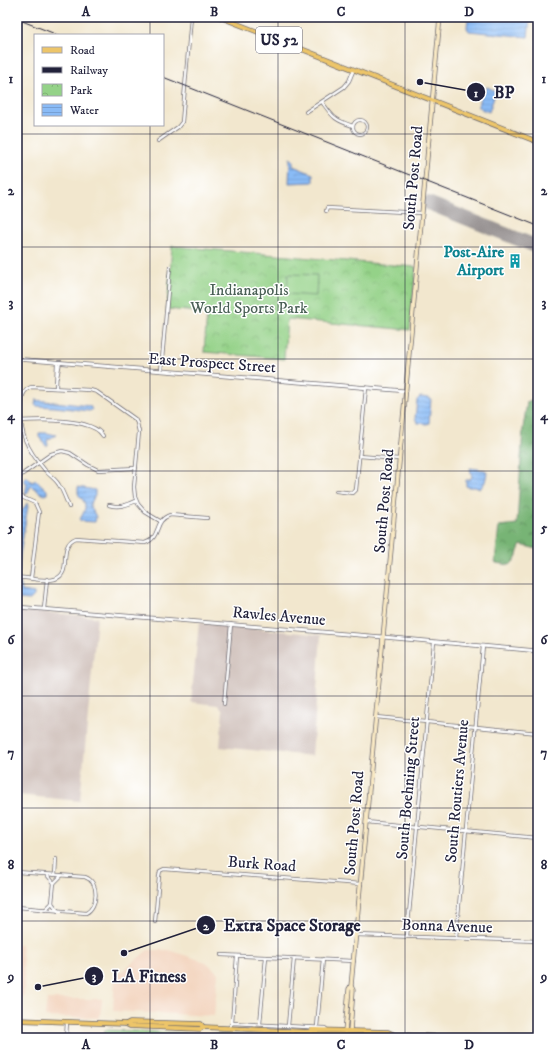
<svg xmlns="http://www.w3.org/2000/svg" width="555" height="1055" viewBox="0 0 555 1055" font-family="'IM FELL DW Pica',serif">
  <defs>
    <pattern id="forest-crowns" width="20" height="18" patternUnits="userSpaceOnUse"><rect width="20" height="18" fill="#77b474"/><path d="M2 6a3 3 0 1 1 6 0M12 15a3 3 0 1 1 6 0" fill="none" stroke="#619260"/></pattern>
    <pattern id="cemetery-stones" width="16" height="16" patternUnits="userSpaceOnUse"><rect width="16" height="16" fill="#94d288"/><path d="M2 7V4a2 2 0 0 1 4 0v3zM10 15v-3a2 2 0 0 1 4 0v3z" fill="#7fb476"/></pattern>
    <pattern id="park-crowns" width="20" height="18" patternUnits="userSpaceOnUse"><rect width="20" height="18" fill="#94d288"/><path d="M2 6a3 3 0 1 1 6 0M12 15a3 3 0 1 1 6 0" fill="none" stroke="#7fb476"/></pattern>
    <pattern id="water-rules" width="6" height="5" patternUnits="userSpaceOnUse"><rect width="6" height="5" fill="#8abbf6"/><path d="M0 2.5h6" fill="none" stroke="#77a0d4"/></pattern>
  </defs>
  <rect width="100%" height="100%" fill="#fff"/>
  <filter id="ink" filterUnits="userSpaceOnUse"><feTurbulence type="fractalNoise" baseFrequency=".025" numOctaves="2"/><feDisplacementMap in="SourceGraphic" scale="8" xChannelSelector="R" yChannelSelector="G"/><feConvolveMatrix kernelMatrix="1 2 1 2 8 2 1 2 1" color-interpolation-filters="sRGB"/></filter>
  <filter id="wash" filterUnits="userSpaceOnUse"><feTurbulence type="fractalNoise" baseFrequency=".012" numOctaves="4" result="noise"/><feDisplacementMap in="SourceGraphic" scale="16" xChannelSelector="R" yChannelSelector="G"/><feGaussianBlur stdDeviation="0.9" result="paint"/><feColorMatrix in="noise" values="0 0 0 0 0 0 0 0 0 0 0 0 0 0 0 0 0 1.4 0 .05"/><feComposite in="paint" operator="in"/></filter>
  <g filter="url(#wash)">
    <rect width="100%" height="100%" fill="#f2e7ce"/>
    <!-- built -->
    <g fill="#f3d4be">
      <polygon points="17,944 21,944 24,971 24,997 18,1002 17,1014"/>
      <polygon points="148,950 168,950 206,962 218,973 214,1016 113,1011 115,977"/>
      <polygon points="47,999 102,999 100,1018 45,1017"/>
    </g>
    <!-- industrial -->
    <g fill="#cfc0ba">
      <polygon points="17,610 97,617 80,801 17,795"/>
      <polygon points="199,623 321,635 312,756 220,747 223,711 218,705 191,702"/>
    </g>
    <!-- forest -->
    <path fill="url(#forest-crowns)" stroke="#4c6b58" d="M531 400 538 401V552L537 549 521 545C516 553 519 557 510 565L496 563 495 561 499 526 517 524 523 428 527 402Z"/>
    <!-- cemetery -->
    <polygon fill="url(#cemetery-stones)" stroke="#5b7a62" points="105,1030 262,1036 262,1038 104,1038"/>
    <!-- park -->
    <polygon fill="url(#park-crowns)" stroke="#5b7a62" points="172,246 416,267 410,330 287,319 284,359 204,352 207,313 167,309"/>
    <!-- pitch -->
    <polygon fill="#94d288" stroke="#5b7a62" points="288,274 317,275 316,296 287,294"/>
    <!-- water -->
    <g fill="url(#water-rules)" stroke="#566e98">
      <polygon points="468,17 528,17 530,19 528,37 469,31 467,28"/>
      <polygon points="487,87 496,91 489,112 481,109 478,106 480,98"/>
      <polygon points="290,158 293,160 293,166 313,174 313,182 289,183"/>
      <polygon points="420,397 429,398 431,399 429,423 427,424 418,423 415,419 417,400"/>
      <polygon points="36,400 90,406 92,410 89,411 55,407 37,406 35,405"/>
      <polygon points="39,433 47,433 56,435 47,440 48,445 46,446 39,437"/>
      <polygon points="470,468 485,470 487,473 485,482 480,489 475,487 468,487 466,486 466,480 469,480 472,477"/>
      <polygon points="26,476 32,482 36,480 47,490 47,494 44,495 31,486 27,494 25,494 27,484 24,480"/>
      <path d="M78 487 95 490V495L90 505 96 517 95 522 80 521V519C83 514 87 508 84 502 83 499 79 497 78 493Z"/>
      <polygon points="27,503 28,506 20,555 19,572 17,574 17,511 23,510"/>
      <polygon points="20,582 22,591 34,593 34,596 30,600 17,599 18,584"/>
    </g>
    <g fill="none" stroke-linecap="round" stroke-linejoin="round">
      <!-- stream -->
      <polyline stroke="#8abbf6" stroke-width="1" points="17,43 21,46 22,51"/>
      <!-- runway -->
      <polyline stroke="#8a8484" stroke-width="14" points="428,203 538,247"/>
    </g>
  </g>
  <g filter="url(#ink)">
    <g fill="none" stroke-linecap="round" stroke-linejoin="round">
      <defs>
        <g id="minor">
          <path d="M322 102C333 117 334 120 353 126"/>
          <polyline points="306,112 344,87 349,81 354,69"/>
          <circle cx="360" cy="127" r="7"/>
          <polyline points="158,141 178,127 182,122 191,17"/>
          <polyline points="326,211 327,208 422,213"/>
          <polyline points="161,371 170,267"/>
          <polyline points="57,377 60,362"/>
          <polyline points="56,388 57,362"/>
          <path d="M17 421C37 420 92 417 103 436"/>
          <polyline points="359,456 399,459"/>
          <polyline points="17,479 24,473 51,454 62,451 70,453 88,465 98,470 136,468"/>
          <polyline points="336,491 353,493 356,490 366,388"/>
          <polyline points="17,495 35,503 39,512 31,578"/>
          <path d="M109 505C119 508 127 505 136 501"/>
          <path d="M69 507C66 500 63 491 59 485 55 478 48 475 44 469 27 449 19 433 21 407 22 398 22 391 31 387L90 390 97 392 135 419 137 423 139 432 134 487 135 497 138 504 145 512 160 521"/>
          <path d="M17 577C27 578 46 582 55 579 74 573 56 546 76 538L145 543C162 537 153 521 170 515L207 518"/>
          <polyline points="44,609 47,579"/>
          <polyline points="224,704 231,624"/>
          <polyline points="376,717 538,733"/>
          <polyline points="366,822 538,838"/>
          <path d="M17 872 85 877C100 882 98 907 86 913L17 907"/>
          <polyline points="47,875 54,883"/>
          <polyline points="55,875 56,859"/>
          <polyline points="54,883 62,875"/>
          <polyline points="52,903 54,883"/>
          <polyline points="52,903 58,911"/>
          <polyline points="45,910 52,903"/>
          <polyline points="155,922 159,876 160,871 164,869 361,884"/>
          <polyline points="356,935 538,941"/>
          <polyline points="407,936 434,642"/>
          <polyline points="456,938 483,646"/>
          <polyline points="221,955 354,961"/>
          <polyline points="232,1023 237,956"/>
          <polyline points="260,1024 266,957"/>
          <polyline points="288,1026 294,958"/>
          <polyline points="317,1027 323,959"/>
          <polyline points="229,1028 232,1023 325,1028 327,1030"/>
          <polyline points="66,1038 67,1022"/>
          <polyline points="291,1038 292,1031"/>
        </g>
        <g id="tertiary">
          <polyline points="17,359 406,391"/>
          <polyline points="17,607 383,637 538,651"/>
        </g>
        <g id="secondary">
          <polyline points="345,1031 349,989 351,986 440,17"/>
          <polyline points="350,1031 353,990 351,986"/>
        </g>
        <g id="primary">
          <polyline points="220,17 538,142"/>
          <polyline points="17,1020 126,1024 130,1022 201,1024 203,1027"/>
          <polyline points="126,1024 130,1026 200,1029 203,1027 310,1032 312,1030 388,1032 395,1035"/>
          <polyline points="310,1032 312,1034 388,1037 395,1035 467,1038"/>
        </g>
      </defs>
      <!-- minor casing -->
      <use href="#minor" stroke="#6b676e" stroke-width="4"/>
      <!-- tertiary casing -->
      <use href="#tertiary" stroke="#6b676e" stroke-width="4.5"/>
      <!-- secondary casing -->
      <use href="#secondary" stroke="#6b676e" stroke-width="5"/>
      <!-- primary casing -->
      <use href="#primary" stroke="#6b676e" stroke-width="5.5"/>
      <!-- minor -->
      <use href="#minor" stroke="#fff" stroke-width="2.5"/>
      <!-- tertiary -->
      <use href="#tertiary" stroke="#fff" stroke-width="3"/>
      <!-- secondary -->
      <use href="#secondary" stroke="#f8e8c3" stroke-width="3.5"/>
      <!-- primary -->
      <use href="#primary" stroke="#edc569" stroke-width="4"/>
      <!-- rail -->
      <g stroke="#22223b" stroke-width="1">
        <polyline points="17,19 58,35"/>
        <polyline points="163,77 538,226"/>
      </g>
    </g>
  </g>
  <!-- grid -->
  <path fill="none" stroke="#22223b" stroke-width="1" stroke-opacity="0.55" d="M150 17V35M278 17V1038M405 17V1038M150 125V1038M17 134H538M17 247H538M17 359H538M17 471H538M17 584H538M17 696H538M17 808H538M17 921H538"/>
  <!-- icons -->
  <defs>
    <symbol id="building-bare" viewBox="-9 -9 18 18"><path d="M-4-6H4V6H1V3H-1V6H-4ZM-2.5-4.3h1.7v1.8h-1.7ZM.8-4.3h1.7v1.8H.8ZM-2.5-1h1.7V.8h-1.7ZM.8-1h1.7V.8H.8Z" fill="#0f9aa8" stroke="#fff" stroke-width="2.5" paint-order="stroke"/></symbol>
  </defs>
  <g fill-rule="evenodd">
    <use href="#building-bare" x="505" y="251" width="20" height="20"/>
  </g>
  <g text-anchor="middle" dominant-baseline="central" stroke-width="3" stroke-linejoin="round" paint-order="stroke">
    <!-- shield labels -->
    <rect fill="#fff" stroke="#646476" stroke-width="1" x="256" y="27" width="46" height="26" rx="3"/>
    <g font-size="15" font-weight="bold" fill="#22223b">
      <text x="279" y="40">US 52</text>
    </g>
    <!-- street labels -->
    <g font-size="16" fill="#22223b" stroke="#fff">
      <text transform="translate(413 178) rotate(-85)">South Post Road</text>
      <text transform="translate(212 363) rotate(4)">East Prospect Street</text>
      <text transform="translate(384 501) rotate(-85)">South Post Road</text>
      <text transform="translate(279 616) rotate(5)">Rawles Avenue</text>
      <text transform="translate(408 788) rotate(-85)">South Boehning Street</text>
      <text transform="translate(457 791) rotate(-85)">South Routiers Avenue</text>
      <text transform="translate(354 823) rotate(-85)">South Post Road</text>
      <text transform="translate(262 864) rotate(4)">Burk Road</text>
      <text transform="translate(447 926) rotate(2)">Bonna Avenue</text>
    </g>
    <!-- culture labels -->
    <g font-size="16" font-weight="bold" fill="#0d838f" stroke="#fff" text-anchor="end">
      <text x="504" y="252">Post-Aire<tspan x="504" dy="18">Airport</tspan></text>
    </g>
    <!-- park labels -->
    <g font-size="16" fill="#4a6056" stroke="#fff">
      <text x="249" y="290">Indianapolis<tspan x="249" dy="18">World Sports Park</tspan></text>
    </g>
  </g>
  <!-- callouts -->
  <path fill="none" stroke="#22223b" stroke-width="1.5" d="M420 82L476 92M124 953L206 925M38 987L94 976"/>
  <g fill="#22223b" stroke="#fff" stroke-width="1.5">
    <circle cx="420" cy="82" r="4"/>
    <circle cx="124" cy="953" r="4"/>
    <circle cx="38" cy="987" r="4"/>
    <circle cx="476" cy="92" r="10"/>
    <circle cx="206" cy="925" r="10"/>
    <circle cx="94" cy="976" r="10"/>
  </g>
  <g font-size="12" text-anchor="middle" font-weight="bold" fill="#fff">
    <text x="476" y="97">1</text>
    <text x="206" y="930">2</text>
    <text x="94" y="980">3</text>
  </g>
  <g font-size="17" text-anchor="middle" font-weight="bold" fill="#22223b" stroke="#fff" stroke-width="3" stroke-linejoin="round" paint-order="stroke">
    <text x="504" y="98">BP</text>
    <text x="292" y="931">Extra Space Storage</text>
    <text x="149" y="982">LA Fitness</text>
  </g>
  <!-- margin -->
  <rect width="555" height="1055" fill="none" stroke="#fff" stroke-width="44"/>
  <!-- legend -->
  <rect x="34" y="34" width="130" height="92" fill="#ffffff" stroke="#a7a7b1"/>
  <rect x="42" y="47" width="20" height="6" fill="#edc569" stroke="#a7a7b1"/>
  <text x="70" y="54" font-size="12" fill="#22223b">Road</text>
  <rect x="42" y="67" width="20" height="6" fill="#22223b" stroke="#a7a7b1"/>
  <text x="70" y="74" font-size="12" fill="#22223b">Railway</text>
  <rect x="42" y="84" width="20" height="12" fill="url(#park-crowns)" stroke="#a7a7b1"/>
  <text x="70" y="94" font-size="12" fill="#22223b">Park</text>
  <rect x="42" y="104" width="20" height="12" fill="url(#water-rules)" stroke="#a7a7b1"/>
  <text x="70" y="114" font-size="12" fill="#22223b">Water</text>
  <rect x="22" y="22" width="511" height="1011" fill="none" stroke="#22223b" stroke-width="1.5"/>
  <g font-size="13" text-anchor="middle" font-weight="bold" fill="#22223b">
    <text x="86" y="16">A</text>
    <text x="214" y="16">B</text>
    <text x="341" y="16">C</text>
    <text x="469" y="16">D</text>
    <text x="11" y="83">1</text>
    <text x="544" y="83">1</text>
    <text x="11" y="195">2</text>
    <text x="544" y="195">2</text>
    <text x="11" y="307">3</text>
    <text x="544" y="307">3</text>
    <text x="11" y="420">4</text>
    <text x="544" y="420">4</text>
    <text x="11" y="532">5</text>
    <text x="544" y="532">5</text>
    <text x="11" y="644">6</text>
    <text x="544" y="644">6</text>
    <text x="11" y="757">7</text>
    <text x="544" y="757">7</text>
    <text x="11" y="869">8</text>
    <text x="544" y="869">8</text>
    <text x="11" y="981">9</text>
    <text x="544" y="981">9</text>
    <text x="86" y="1049">A</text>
    <text x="214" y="1049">B</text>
    <text x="341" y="1049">C</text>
    <text x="469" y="1049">D</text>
  </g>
</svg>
